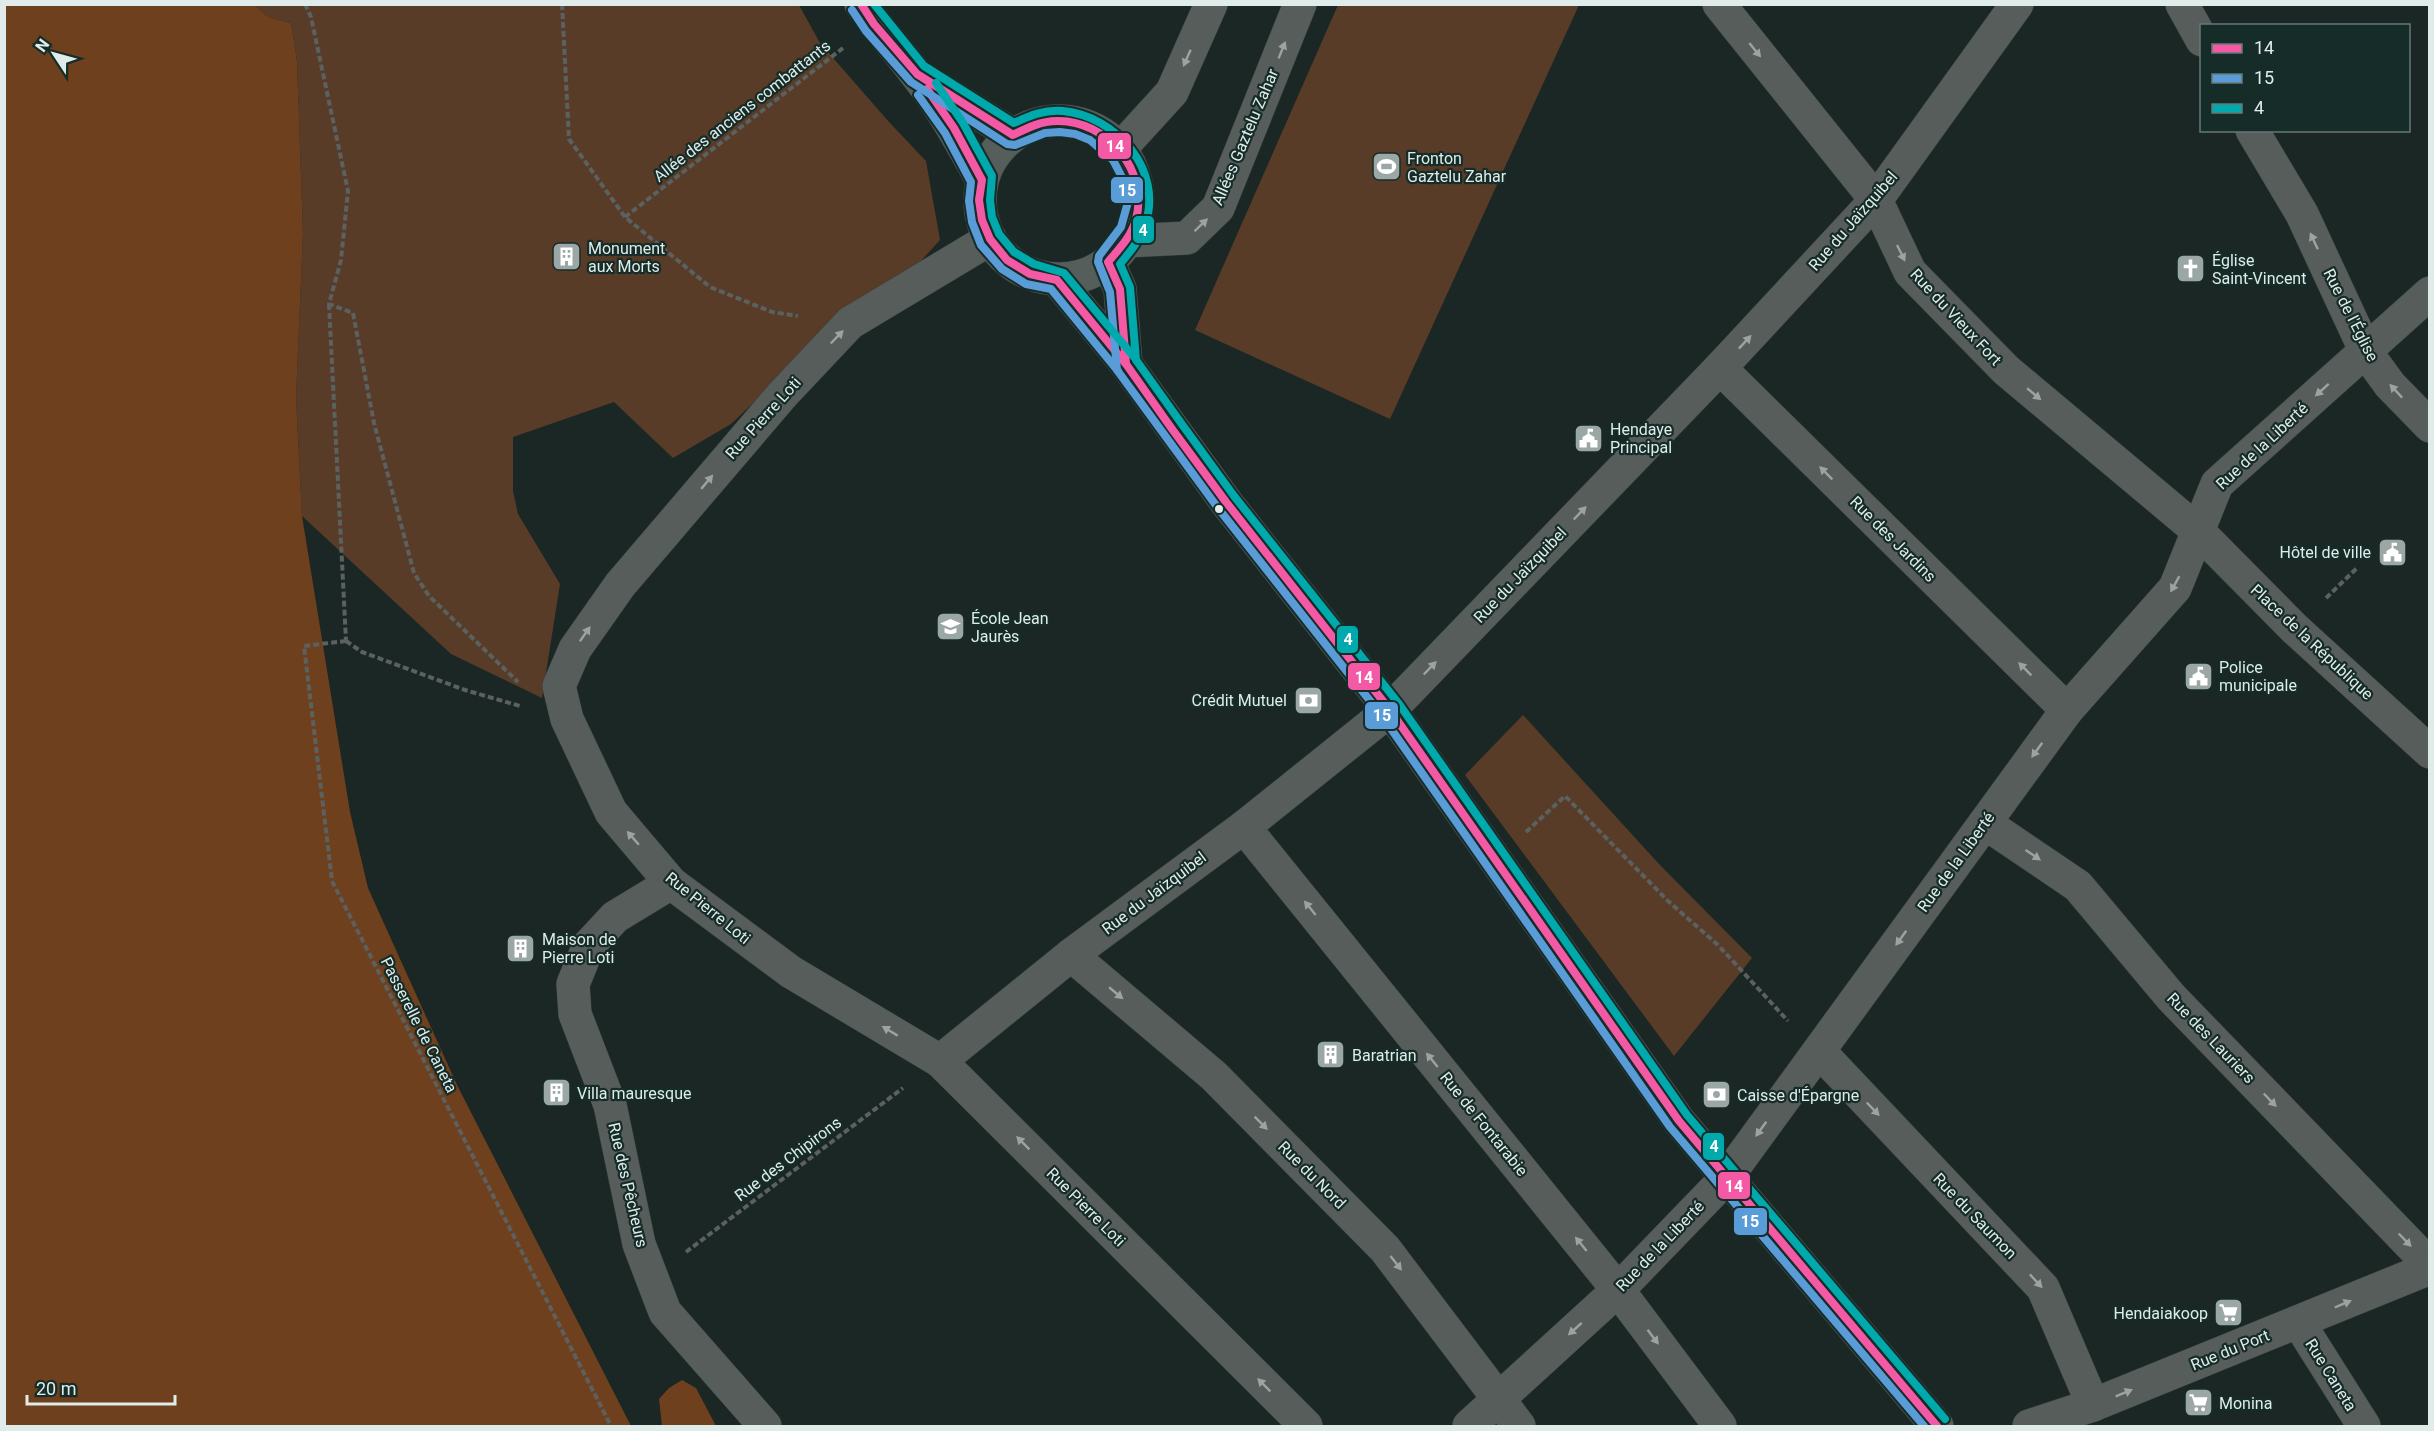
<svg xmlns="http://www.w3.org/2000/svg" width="2434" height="1431" viewBox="0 0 2434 1431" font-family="Roboto,sans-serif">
  <rect width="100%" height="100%" fill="#1b2724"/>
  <!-- green -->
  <g fill="#583c28">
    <polygon points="255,5 799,5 820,43 889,122 926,161 940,240 911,272 825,335 731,424 673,458 614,402 513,437 513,491 518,514 560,584 542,698 451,654 302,516 296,398 303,233 297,61 291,23 268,17"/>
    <polygon points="1338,5 1579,5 1390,419 1195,330"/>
    <polygon points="1523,715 1659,864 1752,958 1674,1056 1465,775"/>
  </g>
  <!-- water -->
  <g fill="#6f401d">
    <polygon points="5,4 255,5 268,17 291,23 297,61 303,233 296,398 302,516 350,812 368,888 457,1085 631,1426 5,1426"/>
    <polygon points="682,1380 696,1388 716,1426 662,1426 659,1399 669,1388"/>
  </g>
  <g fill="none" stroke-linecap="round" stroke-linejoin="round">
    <defs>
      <g id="minor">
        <polyline points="1719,4 1876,200 1910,272 2006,370 2197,530 2295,629 2430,752"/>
        <polyline points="2182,4 2202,40"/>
        <polyline points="2252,130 2302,214 2366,352 2390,385 2430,426"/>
        <polyline points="1120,149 1172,92 1211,4"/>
        <polyline points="990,239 850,323 783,394 620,585 575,649 559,686 567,719 611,812 671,883 791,972 940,1061 1306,1426"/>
        <polyline points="1126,241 1187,238 1218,208 1300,4"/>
        <polyline points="1720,368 2067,710"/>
        <polyline points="1985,823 2078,886 2171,997 2430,1265"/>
        <polyline points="1244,827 1618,1290 1720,1426"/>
        <polyline points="671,883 615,917 589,945 573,984 575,1014 610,1105 639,1244 665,1312 765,1426"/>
        <polyline points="1071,955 1214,1076 1385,1249 1519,1426"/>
        <polyline points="1819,1051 2043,1288 2093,1405"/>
        <polyline points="940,1061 1071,955 1244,827 1390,710 1720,368 1876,200 2017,4"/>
        <polyline points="2299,1323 2364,1426"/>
        <polyline points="1469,1426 1618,1290 1727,1177 2067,710 2175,588 2217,484 2430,293"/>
        <polyline points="2029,1426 2093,1405 2430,1268"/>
      </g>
      <g id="major">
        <path d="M861 4C878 29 898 50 916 74 942 107 962 144 982 180"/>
        <polyline points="928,82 1013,135"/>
        <circle cx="1059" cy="200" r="79"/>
        <polyline points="1108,262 1120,289 1126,364"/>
        <polyline points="1057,280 1126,364 1226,502 1390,710 1679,1121 1937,1426"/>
      </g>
    </defs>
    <!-- minor casing -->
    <use href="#minor" stroke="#37423f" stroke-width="34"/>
    <!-- major casing -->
    <use href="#major" stroke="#37423f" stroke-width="34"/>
    <!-- path -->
    <g stroke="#5b6160" stroke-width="4" stroke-dasharray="6 3" stroke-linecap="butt">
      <polyline points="305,4 311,17 348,191 341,260 329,304 353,313 374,423 414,573 429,596 518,682"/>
      <polyline points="562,4 569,139 625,217 710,287 772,312 798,316"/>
      <polyline points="625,217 843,48"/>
      <polyline points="329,304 346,641"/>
      <polyline points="2326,598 2357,568"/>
      <polyline points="346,641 304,646 332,881 611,1426"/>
      <polyline points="346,641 362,652 465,690 520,706"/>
      <polyline points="1526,832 1565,796 1668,901 1718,945 1788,1021"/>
      <polyline points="686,1252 903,1088"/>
    </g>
    <!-- minor -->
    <use href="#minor" stroke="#575d5b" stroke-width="33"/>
    <!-- major -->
    <use href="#major" stroke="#555e5b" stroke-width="33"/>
    <defs>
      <g id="bus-1">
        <path d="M861 4 874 24 917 74 1013 135C1027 128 1041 121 1057 121 1107 120 1149 171 1136 219 1132 236 1119 249 1108 262L1120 289 1126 364 1172 429 1226 502 1390 710 1679 1121 1937 1426"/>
        <polyline points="927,89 954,128 982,180 979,200 982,220 990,239 1007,260 1030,274 1057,280 1126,364"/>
      </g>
      <g id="bus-2">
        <polyline points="852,10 866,31 911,82 1007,144 1015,145 1045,133 1060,132 1075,134 1090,140 1113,160 1127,187 1128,202 1121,227 1099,256 1098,262 1110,292 1117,370 1218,508 1382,716 1670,1127 1924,1426"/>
        <polyline points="918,95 945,133 971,182 969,201 972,222 981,245 1002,269 1026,284 1051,289 1118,371"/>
      </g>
      <g id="bus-3">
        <path d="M874 4 924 66 1014 123C1029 116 1045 109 1063 111 1116 116 1164 170 1145 225 1140 240 1130 252 1120 264L1130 287 1136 360 1181 423 1234 496 1399 704 1687 1115 1945 1419"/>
        <polyline points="936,83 963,123 992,176 990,200 992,217 999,234 1014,252 1034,264 1064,273 1134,357"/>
      </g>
    </defs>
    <!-- bus-1 casing -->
    <use href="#bus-1" stroke="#162c28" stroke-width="12"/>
    <!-- bus-2 casing -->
    <use href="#bus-2" stroke="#162c28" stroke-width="12"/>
    <!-- bus-3 casing -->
    <use href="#bus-3" stroke="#162c28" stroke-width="12"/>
    <!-- bus-1 -->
    <use href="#bus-1" stroke="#f459a6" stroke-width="8"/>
    <!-- bus-2 -->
    <use href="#bus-2" stroke="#5a9cd7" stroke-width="8"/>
    <!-- bus-3 -->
    <use href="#bus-3" stroke="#00a9ab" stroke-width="8"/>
  </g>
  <!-- one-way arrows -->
  <defs><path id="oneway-solid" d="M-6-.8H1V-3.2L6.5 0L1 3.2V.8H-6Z" transform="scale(1.5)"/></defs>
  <g fill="#9ba4a2">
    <use href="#oneway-solid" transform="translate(1282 50) rotate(-68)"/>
    <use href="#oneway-solid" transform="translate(1755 50) rotate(51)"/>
    <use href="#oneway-solid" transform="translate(1187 58) rotate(114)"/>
    <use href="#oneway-solid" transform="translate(1201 225) rotate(-44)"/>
    <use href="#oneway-solid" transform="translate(2314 241) rotate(-115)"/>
    <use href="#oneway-solid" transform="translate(1901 253) rotate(64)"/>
    <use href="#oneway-solid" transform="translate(837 337) rotate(-46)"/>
    <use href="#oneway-solid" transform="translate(1745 342) rotate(-47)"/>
    <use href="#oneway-solid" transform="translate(2322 390) rotate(138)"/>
    <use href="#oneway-solid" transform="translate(2396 391) rotate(-133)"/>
    <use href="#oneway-solid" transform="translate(2034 394) rotate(40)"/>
    <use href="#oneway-solid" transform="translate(1826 473) rotate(-135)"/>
    <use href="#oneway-solid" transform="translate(707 482) rotate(-50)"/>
    <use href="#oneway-solid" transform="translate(1580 513) rotate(-46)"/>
    <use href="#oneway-solid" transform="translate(2175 584) rotate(119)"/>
    <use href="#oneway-solid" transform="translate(585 634) rotate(-55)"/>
    <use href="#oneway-solid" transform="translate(1430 668) rotate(-46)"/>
    <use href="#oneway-solid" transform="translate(2025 669) rotate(-135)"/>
    <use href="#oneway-solid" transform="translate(2037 750) rotate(126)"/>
    <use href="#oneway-solid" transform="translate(633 838) rotate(-131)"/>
    <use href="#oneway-solid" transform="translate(2033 855) rotate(34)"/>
    <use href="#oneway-solid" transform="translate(1310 908) rotate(-129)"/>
    <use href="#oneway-solid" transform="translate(1901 938) rotate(126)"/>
    <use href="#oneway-solid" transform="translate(1116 993) rotate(40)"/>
    <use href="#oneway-solid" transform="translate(890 1031) rotate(-149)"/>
    <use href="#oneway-solid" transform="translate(1432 1060) rotate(-129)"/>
    <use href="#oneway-solid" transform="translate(2270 1100) rotate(46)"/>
    <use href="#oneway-solid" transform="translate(1873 1109) rotate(46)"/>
    <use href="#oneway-solid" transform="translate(1261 1123) rotate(45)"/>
    <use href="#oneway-solid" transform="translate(1761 1129) rotate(126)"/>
    <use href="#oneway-solid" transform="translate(1023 1143) rotate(-135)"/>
    <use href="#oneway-solid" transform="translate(2405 1240) rotate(46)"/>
    <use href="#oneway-solid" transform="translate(1581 1244) rotate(-129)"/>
    <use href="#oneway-solid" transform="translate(1396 1263) rotate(52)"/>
    <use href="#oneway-solid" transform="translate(2036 1281) rotate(47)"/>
    <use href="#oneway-solid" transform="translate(2343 1304) rotate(-23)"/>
    <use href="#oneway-solid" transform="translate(1575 1329) rotate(138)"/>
    <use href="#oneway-solid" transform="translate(1653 1337) rotate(53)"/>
    <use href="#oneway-solid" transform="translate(1264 1385) rotate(-135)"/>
    <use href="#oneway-solid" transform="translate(2124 1393) rotate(-22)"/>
  </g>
  <!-- icons -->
  <defs>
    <symbol id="stadium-square" viewBox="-11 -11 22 22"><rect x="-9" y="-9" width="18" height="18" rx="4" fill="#9aa7a4" stroke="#162c28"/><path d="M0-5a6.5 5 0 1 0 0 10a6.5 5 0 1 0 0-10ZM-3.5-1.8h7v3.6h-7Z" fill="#fff"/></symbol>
    <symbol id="building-square" viewBox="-11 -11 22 22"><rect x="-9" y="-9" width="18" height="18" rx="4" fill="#9aa7a4" stroke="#162c28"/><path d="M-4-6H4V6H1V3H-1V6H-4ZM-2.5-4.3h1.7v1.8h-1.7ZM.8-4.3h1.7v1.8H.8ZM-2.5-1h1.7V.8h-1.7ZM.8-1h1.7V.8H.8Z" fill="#fff"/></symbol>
    <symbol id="church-square" viewBox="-11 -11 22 22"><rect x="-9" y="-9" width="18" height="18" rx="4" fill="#9aa7a4" stroke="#162c28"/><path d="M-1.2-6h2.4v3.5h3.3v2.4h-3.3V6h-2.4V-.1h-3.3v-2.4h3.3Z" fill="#fff"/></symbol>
    <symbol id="civic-square" viewBox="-11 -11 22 22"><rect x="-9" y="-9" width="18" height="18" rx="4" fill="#9aa7a4" stroke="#162c28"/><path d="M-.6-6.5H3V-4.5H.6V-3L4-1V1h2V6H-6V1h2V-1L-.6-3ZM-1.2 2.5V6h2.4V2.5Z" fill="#fff"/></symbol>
    <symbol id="school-square" viewBox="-11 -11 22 22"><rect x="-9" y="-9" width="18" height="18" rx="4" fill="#9aa7a4" stroke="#162c28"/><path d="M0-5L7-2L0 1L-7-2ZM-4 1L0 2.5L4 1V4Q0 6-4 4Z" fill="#fff"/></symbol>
    <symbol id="bank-square" viewBox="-11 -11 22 22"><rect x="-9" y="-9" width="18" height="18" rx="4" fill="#9aa7a4" stroke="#162c28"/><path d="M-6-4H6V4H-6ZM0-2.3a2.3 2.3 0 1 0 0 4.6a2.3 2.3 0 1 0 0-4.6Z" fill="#fff"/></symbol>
    <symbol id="supermarket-square" viewBox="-11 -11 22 22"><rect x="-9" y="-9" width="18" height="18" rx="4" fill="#9aa7a4" stroke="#162c28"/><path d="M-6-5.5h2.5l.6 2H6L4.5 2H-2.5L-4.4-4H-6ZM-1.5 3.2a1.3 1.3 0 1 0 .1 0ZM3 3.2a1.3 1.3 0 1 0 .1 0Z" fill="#fff"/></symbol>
  </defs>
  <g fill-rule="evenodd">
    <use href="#stadium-square" x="1370" y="150" width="33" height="33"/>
    <use href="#building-square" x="550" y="240" width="33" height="33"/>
    <use href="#church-square" x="2174" y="252" width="33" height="33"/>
    <use href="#civic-square" x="1572" y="422" width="33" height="33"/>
    <use href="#civic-square" x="2376" y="536" width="33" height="33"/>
    <use href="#school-square" x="934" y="610" width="33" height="33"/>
    <use href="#civic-square" x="2182" y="660" width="33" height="33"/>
    <use href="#bank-square" x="1292" y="684" width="33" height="33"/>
    <use href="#building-square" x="504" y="932" width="33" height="33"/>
    <use href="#building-square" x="1314" y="1038" width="33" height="33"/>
    <use href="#building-square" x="540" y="1076" width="33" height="33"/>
    <use href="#bank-square" x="1700" y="1078" width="33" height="33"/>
    <use href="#supermarket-square" x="2212" y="1296" width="33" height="33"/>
    <use href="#supermarket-square" x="2182" y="1386" width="33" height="33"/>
  </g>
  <!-- markers -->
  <circle fill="#dfece9" stroke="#162c28" stroke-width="2" cx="1219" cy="509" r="5"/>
  <g text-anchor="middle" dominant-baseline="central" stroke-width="4.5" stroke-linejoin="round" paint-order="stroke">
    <!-- street labels -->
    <g font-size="16" fill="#dfece9" stroke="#162c28">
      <text transform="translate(742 111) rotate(-38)">Allée des anciens combattants</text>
      <text transform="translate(1245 137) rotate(-67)">Allées Gaztelu Zahar</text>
      <text transform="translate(1853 221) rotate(-49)">Rue du Jaïzquibel</text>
      <text transform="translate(2351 315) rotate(63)">Rue de l'Église</text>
      <text transform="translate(1956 317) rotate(47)">Rue du Vieux Fort</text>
      <text transform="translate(763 418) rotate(-48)">Rue Pierre Loti</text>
      <text transform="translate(2262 446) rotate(-43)">Rue de la Liberté</text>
      <text transform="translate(1893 539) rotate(45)">Rue des Jardins</text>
      <text transform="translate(1520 575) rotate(-46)">Rue du Jaïzquibel</text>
      <text transform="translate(2312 642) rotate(43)">Place de la République</text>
      <text transform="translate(1956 862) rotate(-54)">Rue de la Liberté</text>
      <text transform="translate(1154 893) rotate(-37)">Rue du Jaïzquibel</text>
      <text transform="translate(708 908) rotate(39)">Rue Pierre Loti</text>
      <text transform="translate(419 1025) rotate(63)">Passerelle de Caneta</text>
      <text transform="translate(2211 1038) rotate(46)">Rue des Lauriers</text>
      <text transform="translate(1484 1124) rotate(51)">Rue de Fontarabie</text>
      <text transform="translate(788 1159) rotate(-37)">Rue des Chipirons</text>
      <text transform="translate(1312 1175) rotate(45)">Rue du Nord</text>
      <text transform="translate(628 1185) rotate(77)">Rue des Pêcheurs</text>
      <text transform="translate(1086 1207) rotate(45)">Rue Pierre Loti</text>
      <text transform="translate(1975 1216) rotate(46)">Rue du Saumon</text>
      <text transform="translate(1660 1246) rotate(-46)">Rue de la Liberté</text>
      <text transform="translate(2230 1350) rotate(-22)">Rue du Port</text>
      <text transform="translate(2331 1375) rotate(58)">Rue Caneta</text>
    </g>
    <!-- poi labels -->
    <g font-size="16" fill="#dfece9" stroke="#162c28" text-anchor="start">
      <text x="1407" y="158">Fronton<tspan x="1407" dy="18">Gaztelu Zahar</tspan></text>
      <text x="588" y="248">Monument<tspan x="588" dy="18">aux Morts</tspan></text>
      <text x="2212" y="260">Église<tspan x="2212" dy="18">Saint-Vincent</tspan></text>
      <text x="1610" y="429">Hendaye<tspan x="1610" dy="18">Principal</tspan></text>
      <text x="2371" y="552" text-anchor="end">Hôtel de ville</text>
      <text x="971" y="618">École Jean<tspan x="971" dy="18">Jaurès</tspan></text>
      <text x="2219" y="667">Police<tspan x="2219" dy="18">municipale</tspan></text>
      <text x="1287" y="700" text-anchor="end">Crédit Mutuel</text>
      <text x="542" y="939">Maison de<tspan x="542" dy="18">Pierre Loti</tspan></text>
      <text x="1352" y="1055">Baratrian</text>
      <text x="577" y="1093">Villa mauresque</text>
      <text x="1737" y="1095">Caisse d'Épargne</text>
      <text x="2208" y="1313" text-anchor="end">Hendaiakoop</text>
      <text x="2219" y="1403">Monina</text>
    </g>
  </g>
  <g stroke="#162c28" stroke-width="2">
    <rect x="1097" y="132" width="35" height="28" rx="6" fill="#f459a6"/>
    <rect x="1110" y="176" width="34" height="28" rx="6" fill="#5a9cd7"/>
    <rect x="1132" y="215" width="23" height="29" rx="6" fill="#00a9ab"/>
    <rect x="1336" y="625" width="23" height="29" rx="6" fill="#00a9ab"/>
    <rect x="1347" y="662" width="34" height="29" rx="6" fill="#f459a6"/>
    <rect x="1364" y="701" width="35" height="29" rx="6" fill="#5a9cd7"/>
    <rect x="1702" y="1132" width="23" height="29" rx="6" fill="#00a9ab"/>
    <rect x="1717" y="1171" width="34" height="29" rx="6" fill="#f459a6"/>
    <rect x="1733" y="1207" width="35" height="29" rx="6" fill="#5a9cd7"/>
  </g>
  <g font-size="16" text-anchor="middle" font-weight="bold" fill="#fff">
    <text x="1115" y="152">14</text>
    <text x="1127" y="196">15</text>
    <text x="1143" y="236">4</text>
    <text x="1348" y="645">4</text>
    <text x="1364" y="683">14</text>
    <text x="1382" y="721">15</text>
    <text x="1714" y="1152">4</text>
    <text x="1734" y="1192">14</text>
    <text x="1750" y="1227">15</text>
  </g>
  <!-- border -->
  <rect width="2434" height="1431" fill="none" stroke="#dfece9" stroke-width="12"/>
  <!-- legend -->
  <rect x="2200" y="24" width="210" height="108" fill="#162c28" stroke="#667975" stroke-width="1.5"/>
  <rect x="2212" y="44" width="30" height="9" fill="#f459a6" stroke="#667975" stroke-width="1.5"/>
  <text x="2254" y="54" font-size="18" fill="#dfece9">14</text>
  <rect x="2212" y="74" width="30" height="9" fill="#5a9cd7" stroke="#667975" stroke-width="1.5"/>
  <text x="2254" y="84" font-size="18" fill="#dfece9">15</text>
  <rect x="2212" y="104" width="30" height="9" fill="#00a9ab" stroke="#667975" stroke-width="1.5"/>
  <text x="2254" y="114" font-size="18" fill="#dfece9">4</text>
  <!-- north arrow -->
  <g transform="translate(54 54) rotate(306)" stroke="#162c28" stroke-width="4.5" paint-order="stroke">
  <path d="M0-4.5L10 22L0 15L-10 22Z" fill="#dfece9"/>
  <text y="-9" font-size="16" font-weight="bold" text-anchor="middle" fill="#dfece9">N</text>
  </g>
  <!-- scale -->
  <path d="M27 1395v9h148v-9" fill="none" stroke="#dfece9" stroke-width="3"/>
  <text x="36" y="1395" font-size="18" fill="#dfece9" stroke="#162c28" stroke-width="4.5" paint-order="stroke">20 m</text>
</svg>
